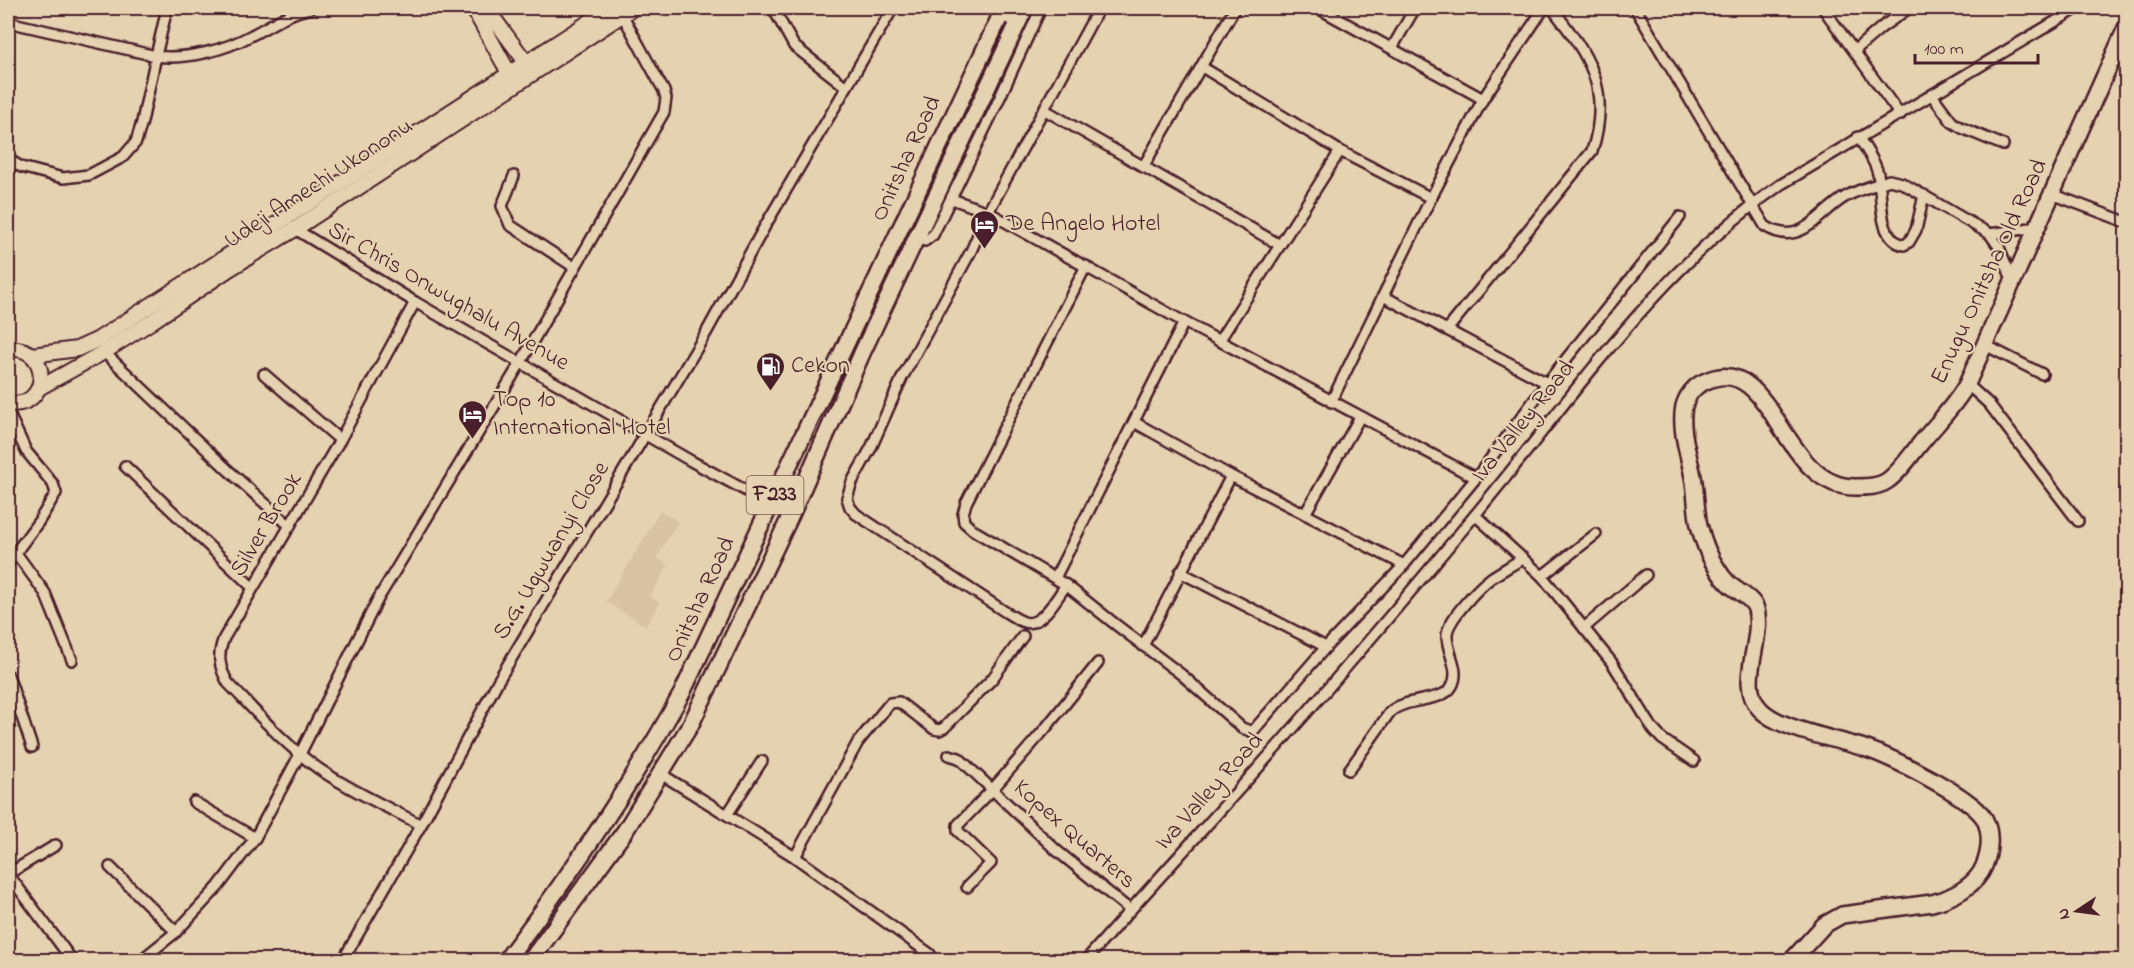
<svg xmlns="http://www.w3.org/2000/svg" width="2134" height="968" viewBox="0 0 2134 968" font-family="'Indie Flower',sans-serif">
  <rect width="100%" height="100%" fill="#e5d2b0"/>
  <filter id="ink" filterUnits="userSpaceOnUse"><feTurbulence type="fractalNoise" baseFrequency=".0167" numOctaves="2"/><feDisplacementMap in="SourceGraphic" scale="12" xChannelSelector="R" yChannelSelector="G"/><feConvolveMatrix kernelMatrix="1 2 1 2 8 2 1 2 1" color-interpolation-filters="sRGB"/></filter>
  <g filter="url(#ink)">
    <!-- built -->
    <polygon fill="#d8c3a5" points="660,511 678,521 657,558 668,565 650,596 660,603 646,626 606,602"/>
    <g fill="none" stroke-linecap="round" stroke-linejoin="round">
      <defs>
        <g id="street">
          <path d="M167 8 156 56C187 60 225 50 252 35 272 25 289 12 311 8"/>
          <polyline points="773,8 794,46 845,86"/>
          <polyline points="1318,8 1483,99"/>
          <path d="M1635 8 1765 226C1801 249 1818 213 1845 197 1857 190 1871 186 1884 182L1889 180 1902 183 1990 234 1999 247 2013 282"/>
          <polyline points="1823,8 1900,115"/>
          <polyline points="8,22 156,56 142,122 136,142 123,157 89,175 63,178 21,167 8,159"/>
          <polyline points="1392,48 1415,8"/>
          <polyline points="1855,50 1882,27 1909,8"/>
          <polyline points="1202,67 1340,151 1431,198"/>
          <polyline points="1932,95 1952,122 1962,128 2003,145"/>
          <polyline points="1045,110 1280,245"/>
          <path d="M1858 137C1865 147 1873 158 1877 170 1884 191 1875 239 1904 245L1909 242 1916 230 1924 195"/>
          <polyline points="1143,167 1235,8"/>
          <polyline points="514,176 502,206 510,225 574,267"/>
          <polyline points="2052,194 2126,222"/>
          <polyline points="952,199 988,212 1184,322 1476,478"/>
          <polyline points="295,229 415,302 691,461 791,515"/>
          <polyline points="1990,234 2037,227"/>
          <polyline points="916,238 925,241 933,235 995,108 1041,8"/>
          <polyline points="1086,266 966,503 963,514 964,522 973,530 1066,585 1115,624 1182,675 1242,728 1250,731 1254,730 1259,724 1326,647 1404,565 1476,478 1547,383 1680,217"/>
          <polyline points="1383,296 1547,383"/>
          <path d="M415 302 340 440 224 638C217 655 219 667 228 683 256 712 285 745 319 769 350 790 387 807 421 825"/>
          <path d="M1447 330 1592 151C1612 88 1589 56 1552 8"/>
          <polyline points="1219,341 1340,151"/>
          <polyline points="1985,345 2042,374"/>
          <polyline points="104,352 228,470 290,526"/>
          <polyline points="264,374 340,440"/>
          <polyline points="1967,384 1989,404 2078,521"/>
          <polyline points="1331,402 1431,198 1483,99 1544,8"/>
          <polyline points="8,412 26,451 53,484 56,493 39,521 8,563"/>
          <polyline points="1134,422 1231,476 1404,565"/>
          <polyline points="125,466 252,587"/>
          <polyline points="1305,514 1360,417"/>
          <polyline points="1475,515 1542,576 1613,664 1653,729 1662,739 1694,761"/>
          <polyline points="16,553 45,593 72,660"/>
          <polyline points="1180,572 1326,647"/>
          <polyline points="1542,576 1596,534"/>
          <polyline points="1055,578 1184,322"/>
          <path d="M1066 585C1058 596 1041 628 1024 622 1018 620 1012 616 1007 613L856 514 850 507 847 498 852 482 871 448 902 378 971 251 988 212 1099 8"/>
          <polyline points="1584,628 1646,575"/>
          <polyline points="1143,646 1231,476"/>
          <polyline points="8,675 32,747"/>
          <polyline points="949,755 959,758 1056,850 1130,910"/>
          <path d="M1349 770 1390 712C1406 697 1443 703 1452 686 1461 670 1447 653 1447 636 1446 621 1479 587 1491 578 1501 571 1513 565 1523 558"/>
          <polyline points="661,774 795,857 930,954"/>
          <polyline points="194,802 255,838"/>
          <polyline points="727,815 762,761"/>
          <polyline points="795,857 858,742 890,703 899,702 934,729 939,730 944,728 992,679 1023,636"/>
          <polyline points="110,867 176,932"/>
          <polyline points="8,874 72,960"/>
          <polyline points="8,874 56,845"/>
          <polyline points="967,887 991,863 958,831 958,825 992,790 1045,729 1098,663"/>
          <polyline points="141,960 176,932 218,887 255,838 300,754 378,599 521,362 664,112 666,98 664,91 622,14"/>
          <polyline points="343,960 421,825 498,681 706,333 765,226 893,8"/>
          <path d="M1086 960C1157 879 1231 800 1302 718 1361 651 1418 583 1475 515 1571 400 1656 271 1780 185L2078 8"/>
        </g>
        <g id="secondary">
          <polyline points="473,8 514,82"/>
          <polyline points="486,8 531,69"/>
          <polyline points="996,8 1018,22"/>
          <path d="M8 349C53 344 50 411 8 403"/>
          <polyline points="32,355 77,349 97,340 611,8"/>
          <polyline points="39,388 104,352 151,322 229,269 295,229 633,8"/>
        </g>
        <g id="primary">
          <path d="M506 960C570 875 630 787 682 693L1004 8"/>
          <polyline points="531,960 625,831 691,724 791,515 863,351 1025,8"/>
          <path d="M1792 960 1824 925 1842 915 1932 903C1952 898 1976 886 1984 866 1990 852 1992 833 1984 818 1970 796 1893 758 1867 749 1840 739 1779 730 1760 709 1736 684 1764 641 1756 609 1753 598 1736 591 1728 583 1725 580 1721 575 1718 570 1709 557 1703 541 1699 525 1696 511 1696 496 1694 482 1690 458 1679 430 1684 406 1687 396 1694 386 1704 382 1774 347 1780 489 1856 487 1867 487 1878 487 1887 481 1900 472 1910 456 1920 444 1936 424 1955 406 1967 384L2126 28"/>
        </g>
      </defs>
      <!-- street casing -->
      <use href="#street" stroke="#4a1f2b" stroke-width="14"/>
      <!-- secondary casing -->
      <use href="#secondary" stroke="#4a1f2b" stroke-width="18"/>
      <!-- primary casing -->
      <use href="#primary" stroke="#4a1f2b" stroke-width="20"/>
      <!-- street -->
      <use href="#street" stroke="#e5d2b0" stroke-width="9"/>
      <!-- secondary -->
      <use href="#secondary" stroke="#e5d2b0" stroke-width="14"/>
      <!-- primary -->
      <use href="#primary" stroke="#e5d2b0" stroke-width="15"/>
    </g>
  </g>
  <!-- icons -->
  <defs>
    <symbol id="hotel-pin" viewBox="-11 -11 22 30"><path d="M0 17L-7.5 6A9.5 9.5 0 1 1 7.5 6Z" fill="#4a1f2b" stroke="#e5d2b0"/><path d="M-6-4.5h1.5V1H6V5H4.5V3h-9V5H-6ZM-4 0a1.8 1.8 0 1 1 3.6 0ZM.5 0V-2.5h3Q6-2.5 6 0Z" fill="#fff"/></symbol>
    <symbol id="fuel-pin" viewBox="-11 -11 22 30"><path d="M0 17L-7.5 6A9.5 9.5 0 1 1 7.5 6Z" fill="#4a1f2b" stroke="#e5d2b0"/><path d="M-5.5-6h7V0h2V4h1.3V-2.5L3-4.5l.8-.8L6-3V5H2.5V1h-1V6h-7ZM-4.2-4.7v3.2H.2V-4.7Z" fill="#fff"/></symbol>
  </defs>
  <g fill-rule="evenodd">
    <use href="#hotel-pin" x="968" y="208" width="33" height="45"/>
    <use href="#fuel-pin" x="754" y="350" width="33" height="45"/>
    <use href="#hotel-pin" x="456" y="398" width="33" height="45"/>
  </g>
  <g text-anchor="middle" dominant-baseline="central" stroke-width="4.5" stroke-linejoin="round" paint-order="stroke">
    <!-- shield labels -->
    <rect fill="#e5d2b0" stroke="#785553" stroke-width="1.5" x="746.5" y="476" width="57" height="38" rx="4.5"/>
    <g font-size="22" font-weight="bold" fill="#4a1f2b">
      <text x="775" y="495">F233</text>
    </g>
    <!-- street labels -->
    <g font-size="24" fill="#4a1f2b" stroke="#e5d2b0">
      <text transform="translate(907 159) rotate(-65)">Onitsha Road</text>
      <text transform="translate(319 184) rotate(-33)">Udeji Amechi Ukononu</text>
      <text transform="translate(1990 272) rotate(-65)">Enugu Onitsha Old Road</text>
      <text transform="translate(448 297) rotate(30)">Sir Chris Onwughalu Avenue</text>
      <text transform="translate(1524 422) rotate(-51)">Iva Valley Road</text>
      <text transform="translate(267 525) rotate(-59)">Silver Brook</text>
      <text transform="translate(552 551) rotate(-59)">S.G. Ugwuanyi Close</text>
      <text transform="translate(701 600) rotate(-65)">Onitsha Road</text>
      <text transform="translate(1210 792) rotate(-48)">Iva Valley Road</text>
      <text transform="translate(1074 835) rotate(41)">Kopex Quarters</text>
    </g>
    <!-- poi labels -->
    <g font-size="24" fill="#4a1f2b" stroke="#e5d2b0" text-anchor="start">
      <text x="1006" y="224">De Angelo Hotel</text>
      <text x="791" y="366">Cekon</text>
      <text x="493" y="400">Top 10<tspan x="493" dy="28">International Hotel</tspan></text>
    </g>
  </g>
  <!-- margin -->
  <rect width="2134" height="968" fill="none" stroke="#e5d2b0" stroke-width="30"/>
  <rect x="15" y="15" width="2104" height="938" fill="none" stroke="#4a1f2b" stroke-width="2" filter="url(#ink)"/>
  <!-- north arrow -->
  <g transform="translate(2077 911) rotate(257)" stroke="#e5d2b0" stroke-width="4.5" paint-order="stroke">
  <path d="M0-4.5L10 22L0 15L-10 22Z" fill="#4a1f2b"/>
  <text y="-9" font-size="16" font-weight="bold" text-anchor="middle" fill="#4a1f2b">N</text>
  </g>
  <!-- scale -->
  <path d="M1915 54v9h123v-9" fill="none" stroke="#4a1f2b" stroke-width="3"/>
  <text x="1924" y="54" font-size="18" fill="#4a1f2b" stroke="#e5d2b0" stroke-width="4.5" paint-order="stroke">100 m</text>
</svg>
